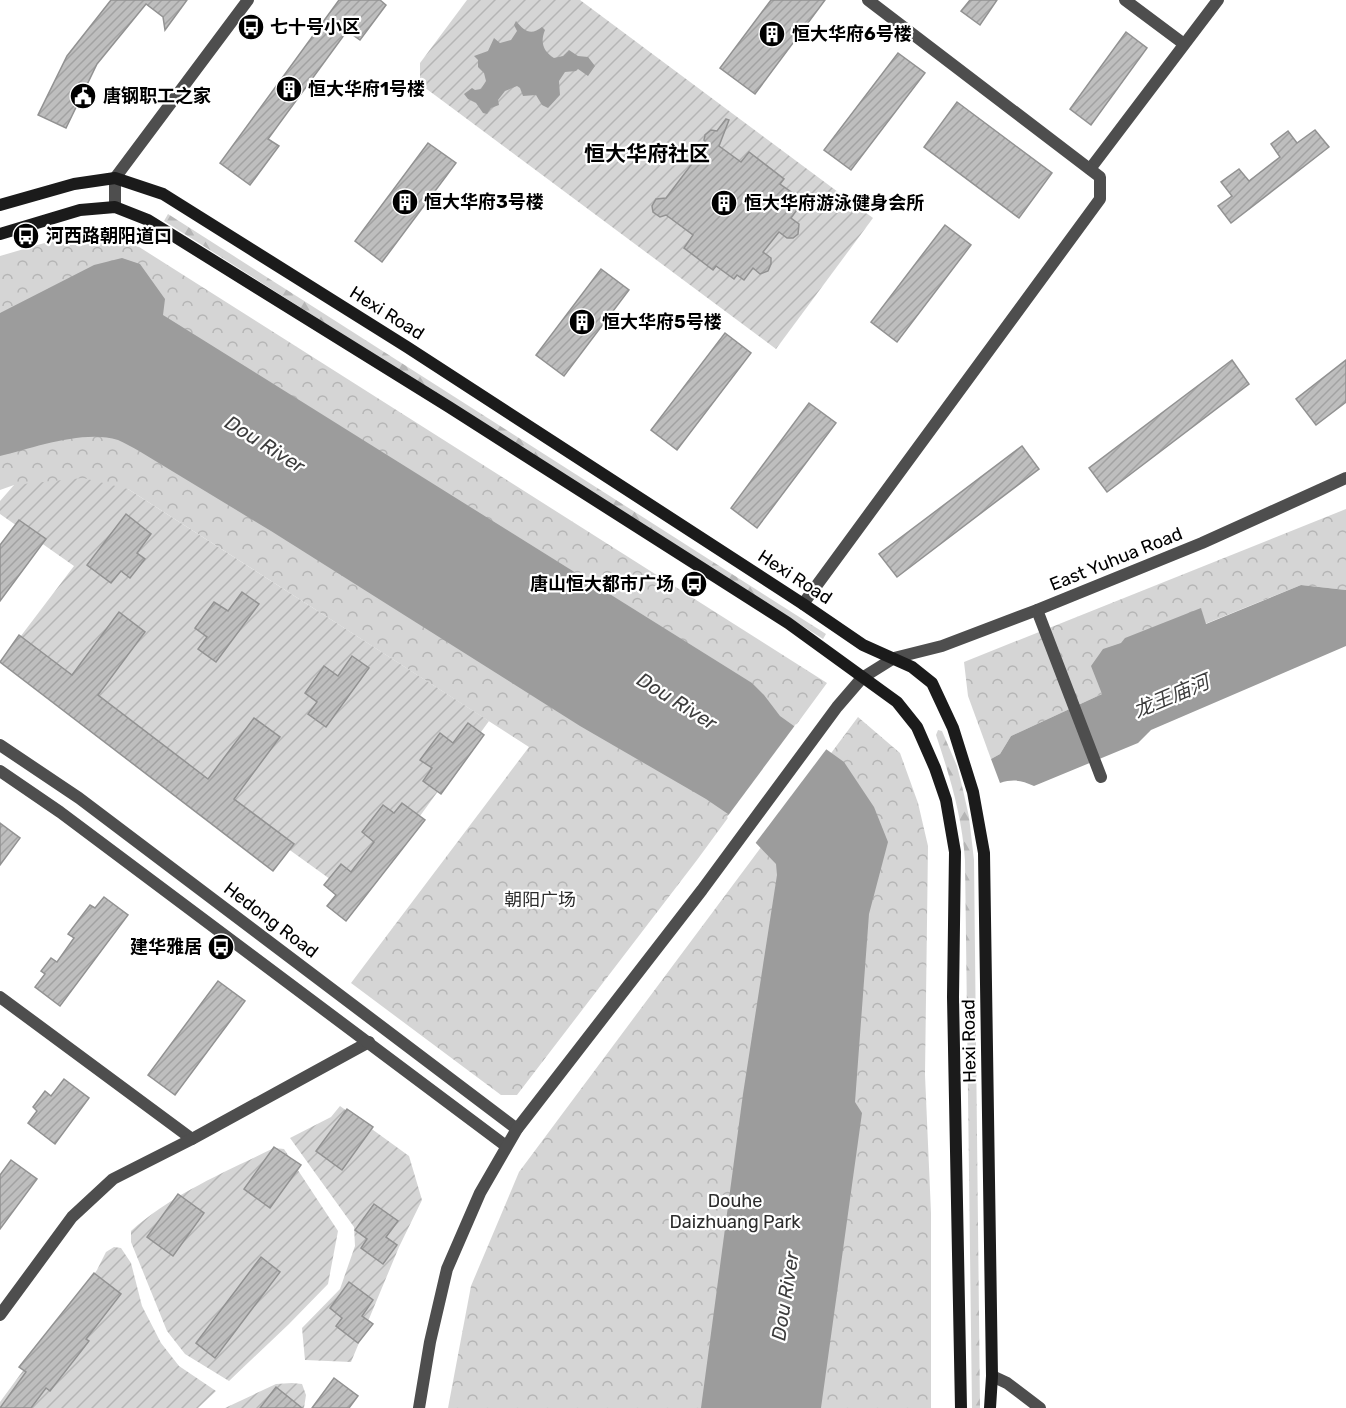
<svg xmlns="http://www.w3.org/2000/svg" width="1346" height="1408" viewBox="0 0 1346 1408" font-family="Rubik,'Noto Sans SC',sans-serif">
  <defs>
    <pattern id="forest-firs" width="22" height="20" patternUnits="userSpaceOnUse" patternTransform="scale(1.5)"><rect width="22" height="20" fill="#d5d5d5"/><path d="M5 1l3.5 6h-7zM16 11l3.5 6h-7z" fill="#b5b5b5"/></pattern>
    <pattern id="park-crowns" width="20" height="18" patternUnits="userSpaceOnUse" patternTransform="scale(1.5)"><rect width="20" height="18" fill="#d5d5d5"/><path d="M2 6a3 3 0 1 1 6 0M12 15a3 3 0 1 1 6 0" fill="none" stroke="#b5b5b5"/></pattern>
    <pattern id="garden-furrows" width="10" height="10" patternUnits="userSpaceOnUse" patternTransform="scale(1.5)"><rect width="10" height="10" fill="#d5d5d5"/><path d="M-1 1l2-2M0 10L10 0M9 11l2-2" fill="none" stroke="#b5b5b5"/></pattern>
    <pattern id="building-hatch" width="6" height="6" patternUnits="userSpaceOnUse" patternTransform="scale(1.5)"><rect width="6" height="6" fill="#bebebe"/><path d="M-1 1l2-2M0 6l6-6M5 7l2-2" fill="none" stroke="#a2a2a2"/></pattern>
  </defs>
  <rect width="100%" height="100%" fill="#fff"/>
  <!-- forest -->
  <g fill="url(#forest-firs)">
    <polygon points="168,214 826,634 823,639 164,221"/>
    <path d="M938 730 942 731 957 766 963 790 969 817 974 860 980 1408H972L965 860C962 816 950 777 936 735Z"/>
  </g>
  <!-- park -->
  <g fill="url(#park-crowns)">
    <polygon points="82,232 105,235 136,245 827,683 697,860 517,1095 501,1095 351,983 529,747 128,489 14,485 0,490 0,256"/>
    <polygon points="1346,509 1346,590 1301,585 1205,624 1201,609 1102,694 1011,736 1000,754 991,759 968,696 964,662"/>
    <polygon points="858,717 900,753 918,803 928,846 925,1075 931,1213 931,1408 448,1408 471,1286 519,1172"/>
  </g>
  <!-- garden -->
  <g fill="url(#garden-furrows)">
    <polygon points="467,0 580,0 873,218 776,349 420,84 420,63"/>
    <polygon points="83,478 128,489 489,721 359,900 11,649 74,566 0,514 0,501 14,485"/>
    <polygon points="340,1106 409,1156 422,1200 399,1247 351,1362 305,1360 302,1328 340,1289 355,1246 354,1227 290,1138 331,1117"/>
    <path d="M274 1148 284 1149 338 1231 328 1284 289 1324 229 1381 185 1354 167 1331 131 1242V1231C172 1194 225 1172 274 1148Z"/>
    <polygon points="114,1247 121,1248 131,1263 142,1306 161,1343 179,1366 216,1391 198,1408 0,1408 0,1402 97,1270 106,1252"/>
    <polygon points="292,1383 302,1384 306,1395 304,1408 225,1408 276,1384"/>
  </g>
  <!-- water -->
  <g fill="#9c9c9c">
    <path d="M516 21C524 31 531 36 542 27L545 30C540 42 543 51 554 58L563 56 569 50 578 56 588 57 595 66 588 76 578 69 576 71 565 72 559 81 560 95 548 108 542 105 536 95 523 96 520 88 517 86 505 91 498 100 499 105 491 108 487 114 483 113 476 103 468 99 464 94 472 88 475 90 481 89 486 81 484 73 478 67V60L474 56 488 51 494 38 500 43 511 40 517 31 514 25Z"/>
    <path d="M122 258 140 264 165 299 163 315 752 683 764 695 780 716 844 762 874 807 888 842 869 914 855 1102 862 1113 821 1408H701L743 1094 777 875 776 864 728 814 706 799 580 726 271 531 139 451C132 447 125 443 118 440 84 429 33 448 0 456V313L94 265Z"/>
    <path d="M1301 585 1346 590V646L1151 730 1138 743 1034 786C1021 780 1013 779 1000 783L991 759 1000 754 1011 736 1102 694 1091 666 1103 649 1121 643 1125 638 1201 608 1206 624Z"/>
  </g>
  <!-- pier -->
  <polygon fill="#fff" points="796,724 828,747 754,845 727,817"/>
  <!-- building -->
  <g fill="url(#building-hatch)" stroke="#929292" stroke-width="1.5">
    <polygon points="111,0 187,0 165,30 163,17 146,4 97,64 66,128 38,115 67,56"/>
    <polygon points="339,0 380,0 386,5 360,40 347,31 268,139 279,146 250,185 220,163"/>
    <polygon points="771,0 825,0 755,94 720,68"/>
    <polygon points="970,0 997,0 980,25 961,11"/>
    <polygon points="1126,32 1147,48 1091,125 1070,109"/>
    <polygon points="898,53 925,73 851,170 824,150"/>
    <polygon points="957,102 1052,173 1019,218 924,147"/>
    <polygon points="726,119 729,120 719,146 741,162 749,152 784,179 780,184 794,194 790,200 799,207 791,218 799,224 798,234 793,238 787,238 779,232 763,252 771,258 771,264 768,271 760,274 753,268 744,280 737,275 734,279 716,266 713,270 684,248 693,235 666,215 660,217 653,212 652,206 656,199 666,198 707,144 704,140 705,135 711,130 717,131"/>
    <polygon points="1315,130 1329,147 1231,223 1218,206 1232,196 1221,182 1239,169 1249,181 1280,157 1271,144 1288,131 1297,143"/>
    <polygon points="428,143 456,163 382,262 355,241"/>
    <polygon points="945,225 971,245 897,342 871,322"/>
    <polygon points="601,269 629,290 564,376 536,355"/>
    <polygon points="725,333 751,353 677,450 651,430"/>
    <polygon points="1232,360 1249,384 1107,492 1089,468"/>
    <polygon points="1346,360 1346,402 1316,425 1296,399"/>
    <polygon points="809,403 836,423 757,528 731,508"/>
    <polygon points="1022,446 1039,469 897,577 879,554"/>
    <polygon points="126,514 151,534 137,553 145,559 130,578 121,571 111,583 87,565"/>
    <polygon points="19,520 46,539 0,601 0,545"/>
    <polygon points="242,592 259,604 216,662 198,649 207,637 195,628 214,602 228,611"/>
    <polygon points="119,612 145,632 98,695 208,779 254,718 280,737 234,799 294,844 273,871 0,662 19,635 72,675"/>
    <polygon points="352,656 369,668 326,727 308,714 317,702 305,693 324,666 338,676"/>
    <polygon points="468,723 484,735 441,794 423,781 432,768 420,760 440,733 453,743"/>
    <polygon points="402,803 425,820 346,921 327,906 336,895 324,885 341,864 351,872 374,842 362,832 383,805 394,813"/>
    <polygon points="0,823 20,838 0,865"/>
    <polygon points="104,897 128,915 60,1006 35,987 45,974 41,971 51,958 57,962 74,938 68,934 90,905 95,908"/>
    <polygon points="218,981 245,1001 175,1095 148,1075"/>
    <polygon points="64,1079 89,1098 55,1144 28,1123 37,1111 33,1107 45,1091 51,1096"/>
    <polygon points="347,1109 373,1127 342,1170 316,1151"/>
    <polygon points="274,1147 301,1165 270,1208 244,1189"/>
    <polygon points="11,1160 37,1179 0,1229 0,1175"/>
    <polygon points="178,1194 204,1213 173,1256 147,1237"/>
    <polygon points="374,1204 398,1221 386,1237 397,1245 383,1264 361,1248 367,1239 355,1230"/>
    <polygon points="261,1257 280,1272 215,1358 196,1343"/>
    <polygon points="94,1273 121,1294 86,1339 89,1341 50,1391 46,1388 31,1408 0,1408 26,1372 19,1367"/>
    <polygon points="349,1282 373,1300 362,1316 373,1324 358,1343 336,1326 342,1318 330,1308"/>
    <polygon points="334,1378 358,1396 349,1408 312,1408"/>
    <polygon points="276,1387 302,1408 260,1408"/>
  </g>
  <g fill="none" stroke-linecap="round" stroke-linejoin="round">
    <!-- minor -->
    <g stroke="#4e4e4e" stroke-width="12">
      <polyline points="1125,0 1184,44"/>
      <polyline points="1090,169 1218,0"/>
      <polyline points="803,604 1100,199 1100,177 868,0"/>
      <polyline points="1037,610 1101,777"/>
      <polyline points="0,997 192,1139"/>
      <polyline points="0,1315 72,1217 113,1179 192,1139 369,1042"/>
      <polyline points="992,1376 1007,1383 1040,1408"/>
    </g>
    <!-- tertiary -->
    <g stroke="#4e4e4e" stroke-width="12">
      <polyline points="115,207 115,178 248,0"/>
      <polyline points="0,745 79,798 517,1129"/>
      <polyline points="0,771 60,812 506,1146"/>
      <polyline points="419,1408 430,1342 447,1269 480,1193 517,1129 702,890 837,707 862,678 894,658 942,646 1037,610 1202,543 1346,478"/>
    </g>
    <!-- secondary -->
    <g stroke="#1b1b1b" stroke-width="12">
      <polyline points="0,205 74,184 115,178 163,194 407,347 803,604 863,645 912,667 932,683 953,728 973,792 984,853 992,1376 990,1408"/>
      <polyline points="0,234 80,210 115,207 148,220 449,407 788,623 897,702 917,727 935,768 946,800 955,852 953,997 961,1408"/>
    </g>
  </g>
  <!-- icons -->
  <defs>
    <symbol id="bus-disc" viewBox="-11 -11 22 22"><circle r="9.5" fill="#000" stroke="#fff"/><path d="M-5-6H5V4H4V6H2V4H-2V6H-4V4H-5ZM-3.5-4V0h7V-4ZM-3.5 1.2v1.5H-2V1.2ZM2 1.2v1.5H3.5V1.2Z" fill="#fff"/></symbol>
    <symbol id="building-disc" viewBox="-11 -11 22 22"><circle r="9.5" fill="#000" stroke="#fff"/><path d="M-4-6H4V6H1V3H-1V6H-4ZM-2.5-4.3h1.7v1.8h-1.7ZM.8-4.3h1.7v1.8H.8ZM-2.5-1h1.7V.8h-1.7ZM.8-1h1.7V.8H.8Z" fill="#fff"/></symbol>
    <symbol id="civic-disc" viewBox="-11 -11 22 22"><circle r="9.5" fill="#000" stroke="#fff"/><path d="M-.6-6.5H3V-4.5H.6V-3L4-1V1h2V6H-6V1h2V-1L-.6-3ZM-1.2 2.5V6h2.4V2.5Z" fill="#fff"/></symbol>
  </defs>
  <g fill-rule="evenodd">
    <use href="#bus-disc" x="236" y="12" width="30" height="30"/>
    <use href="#building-disc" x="757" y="19" width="30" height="30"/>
    <use href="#building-disc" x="274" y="74" width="30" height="30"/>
    <use href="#civic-disc" x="68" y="81" width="30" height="30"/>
    <use href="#building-disc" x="390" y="187" width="30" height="30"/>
    <use href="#building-disc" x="709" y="188" width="30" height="30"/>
    <use href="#bus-disc" x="11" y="221" width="30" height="30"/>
    <use href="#building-disc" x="567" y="307" width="30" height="30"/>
    <use href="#bus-disc" x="679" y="569" width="30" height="30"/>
    <use href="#bus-disc" x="206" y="932" width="30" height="30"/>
  </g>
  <g text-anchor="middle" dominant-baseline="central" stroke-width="4.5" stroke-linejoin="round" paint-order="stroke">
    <!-- poi labels -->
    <g font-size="18" font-weight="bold" fill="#000" stroke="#fff" text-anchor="start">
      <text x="270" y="27">七十号小区</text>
      <text x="792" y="34">恒大华府6号楼</text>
      <text x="308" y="89">恒大华府1号楼</text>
      <text x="103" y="96">唐钢职工之家</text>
      <text x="424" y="202">恒大华府3号楼</text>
      <text x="744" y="203">恒大华府游泳健身会所</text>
      <text x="46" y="236">河西路朝阳道口</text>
      <text x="602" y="322">恒大华府5号楼</text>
      <text x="674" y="584" text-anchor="end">唐山恒大都市广场</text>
      <text x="202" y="947" text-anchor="end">建华雅居</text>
    </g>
    <!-- street labels -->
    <g font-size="18" fill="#000" stroke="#fff">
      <text transform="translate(387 313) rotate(32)">Hexi Road</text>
      <text transform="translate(1116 559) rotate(-22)">East Yuhua Road</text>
      <text transform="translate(795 577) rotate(33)">Hexi Road</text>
      <text transform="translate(271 920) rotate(37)">Hedong Road</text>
      <text transform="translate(969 1041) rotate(-91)">Hexi Road</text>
    </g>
    <!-- park labels -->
    <g font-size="18" fill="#2c2c2c" stroke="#fff">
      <text x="540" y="900">朝阳广场</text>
      <text x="735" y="1201">Douhe<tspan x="735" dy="21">Daizhuang Park</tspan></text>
    </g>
    <!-- water labels -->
    <g font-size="20" font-style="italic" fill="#3d3d3d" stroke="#fff">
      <text transform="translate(265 444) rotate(32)">Dou River</text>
      <text transform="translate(1171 696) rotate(-23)">龙王庙河</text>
      <text transform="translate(677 701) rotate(32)">Dou River</text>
      <text transform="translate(785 1296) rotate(-81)">Dou River</text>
    </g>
    <!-- quarter labels -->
    <g font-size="21" font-weight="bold" fill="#000" stroke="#fff">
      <text x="647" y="153">恒大华府社区</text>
    </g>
  </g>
</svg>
